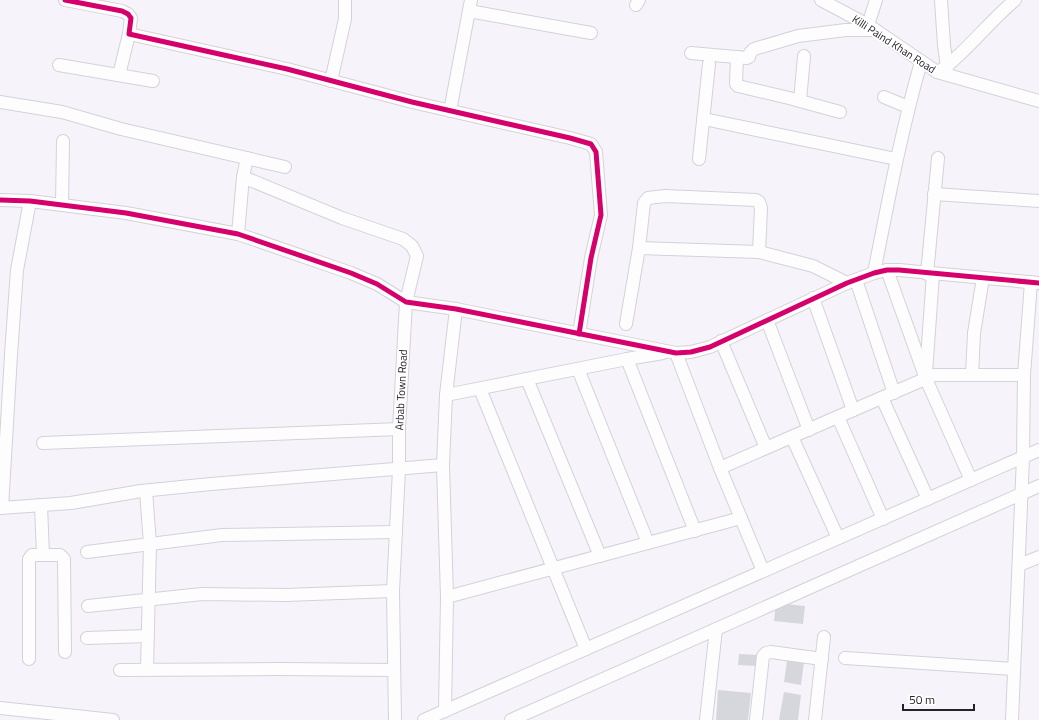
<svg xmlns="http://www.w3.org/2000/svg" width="1039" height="720" viewBox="0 0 1039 720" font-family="'Titillium Web',sans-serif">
  <rect width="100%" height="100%" fill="#f6f4fa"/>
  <!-- building -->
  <g fill="#d6d7dd">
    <polygon points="776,603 805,606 803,624 774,621"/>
    <polygon points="739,654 757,655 757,666 738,665"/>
    <polygon points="787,660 804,662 801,685 784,682"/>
    <polygon points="718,690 751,693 748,720 716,720"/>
    <polygon points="784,692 801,695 798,720 779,720"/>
  </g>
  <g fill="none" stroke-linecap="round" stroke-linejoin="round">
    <defs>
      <g id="minor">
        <polyline points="65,0 122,11 128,14 131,18 129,34 287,69 412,102 570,138 591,144 596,152 601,215 591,258 579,334"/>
        <polyline points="821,0 868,25 937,72 1039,101"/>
        <polyline points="941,0 944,45 947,68"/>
        <polyline points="636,5 639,0"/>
        <polyline points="469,11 591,33"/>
        <polyline points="868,25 876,0"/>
        <polyline points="691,53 747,58 749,57 750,53 754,49 798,36 846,30 875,30"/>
        <polyline points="737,57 736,84 738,86 789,98 840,112"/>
        <polyline points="59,65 153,81"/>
        <path d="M937 72C948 67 951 62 959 55 978 37 995 17 1015 0"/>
        <polyline points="119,75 129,34"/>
        <polyline points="331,81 345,19 345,0"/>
        <polyline points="884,97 908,107"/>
        <polyline points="800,101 804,56"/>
        <polyline points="0,102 62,112 121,129 285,167"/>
        <polyline points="450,111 471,0"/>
        <polyline points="704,119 896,159"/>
        <polyline points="699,159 709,64"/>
        <polyline points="243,177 342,218 403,239 412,246 417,256 406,302 399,429 399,469 393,591 395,720"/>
        <polyline points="934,194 1039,201"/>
        <polyline points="0,200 30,201 126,213 238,234 351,273 377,284 406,302 456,309 676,353 691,352 710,347 847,283 874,273 887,270 899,270 1039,283"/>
        <polyline points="62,205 63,141"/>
        <polyline points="238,234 243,177 247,158"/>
        <polyline points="639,248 759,252 813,266 847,283"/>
        <polyline points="887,270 926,379 971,480"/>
        <path d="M874 273C888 202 901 132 921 62"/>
        <polyline points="927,274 938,158"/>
        <polyline points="856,280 894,393"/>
        <polyline points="813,298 853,410"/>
        <polyline points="767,320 809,430"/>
        <polyline points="626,324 639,248 644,203 648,198 665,196 756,200 759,202 761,208 759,252"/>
        <polyline points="721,341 766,448"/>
        <polyline points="676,353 720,468 763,571"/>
        <polyline points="627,359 695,531"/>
        <polyline points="578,369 648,543"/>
        <polyline points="926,373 933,274"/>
        <polyline points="972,375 974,333 983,278"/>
        <polyline points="527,379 600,556"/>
        <polyline points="480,389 586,649"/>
        <polyline points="446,395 627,359 663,353"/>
        <polyline points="882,398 928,499"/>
        <polyline points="838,417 883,519"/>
        <polyline points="792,437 838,538"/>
        <polyline points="43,443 399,429"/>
        <polyline points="720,468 934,375 1024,375"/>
        <polyline points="146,491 150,544 147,669"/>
        <polyline points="41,505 43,555"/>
        <polyline points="0,508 71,503 141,491 211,484 443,465"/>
        <polyline points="2,508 11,355 17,270 30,201"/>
        <polyline points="87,552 222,535 396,532"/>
        <polyline points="1019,565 1039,557"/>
        <polyline points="447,597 741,518"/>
        <polyline points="88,606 202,594 286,595 393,591"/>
        <polyline points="87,638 148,636"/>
        <polyline points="845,658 1014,669"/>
        <polyline points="29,659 29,559 32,555 60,555 64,559 65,652"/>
        <polyline points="120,670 278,669 394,670"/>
        <polyline points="0,708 113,720"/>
        <polyline points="445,711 447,597 443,465 446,395 456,309"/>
        <polyline points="424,720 1039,450"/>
        <polyline points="511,720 1039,486"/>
        <polyline points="706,720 716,629"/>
        <polyline points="756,720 763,656 766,653 771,652 822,659"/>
        <polyline points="815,720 824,637"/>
        <polyline points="1012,720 1023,457 1024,375 1031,282"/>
      </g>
    </defs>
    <!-- minor casing -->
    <use href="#minor" stroke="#d4d1d8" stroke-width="14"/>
    <!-- minor -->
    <use href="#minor" stroke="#fefdfe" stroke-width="12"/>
    <defs>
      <g id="cycleway">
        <polyline points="65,0 122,11 128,14 131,18 129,34 287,69 412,102 570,138 591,144 596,152 601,215 591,258 579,334"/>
        <polyline points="0,200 30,201 126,213 238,234 351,273 377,284 406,302 456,309 676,353 691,352 710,347 847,283 874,273 887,270 899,270 1039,283"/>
      </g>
    </defs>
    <!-- cycleway casing -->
    <use href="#cycleway" stroke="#fff" stroke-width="8"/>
    <!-- cycleway -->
    <use href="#cycleway" stroke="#d6006c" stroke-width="5"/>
  </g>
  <g text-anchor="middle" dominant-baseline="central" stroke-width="3.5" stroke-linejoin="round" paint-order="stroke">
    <!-- street labels -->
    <g font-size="11" fill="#25222a" stroke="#fff">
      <text transform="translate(894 44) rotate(33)">Killi Paind Khan Road</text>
      <text transform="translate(401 390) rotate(-87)">Arbab Town Road</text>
    </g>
  </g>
  <!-- scale -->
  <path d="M903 704v6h71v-6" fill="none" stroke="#25222a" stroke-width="2"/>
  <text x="909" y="704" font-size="12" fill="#25222a" stroke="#ffffff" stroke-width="3" paint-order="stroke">50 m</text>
</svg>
